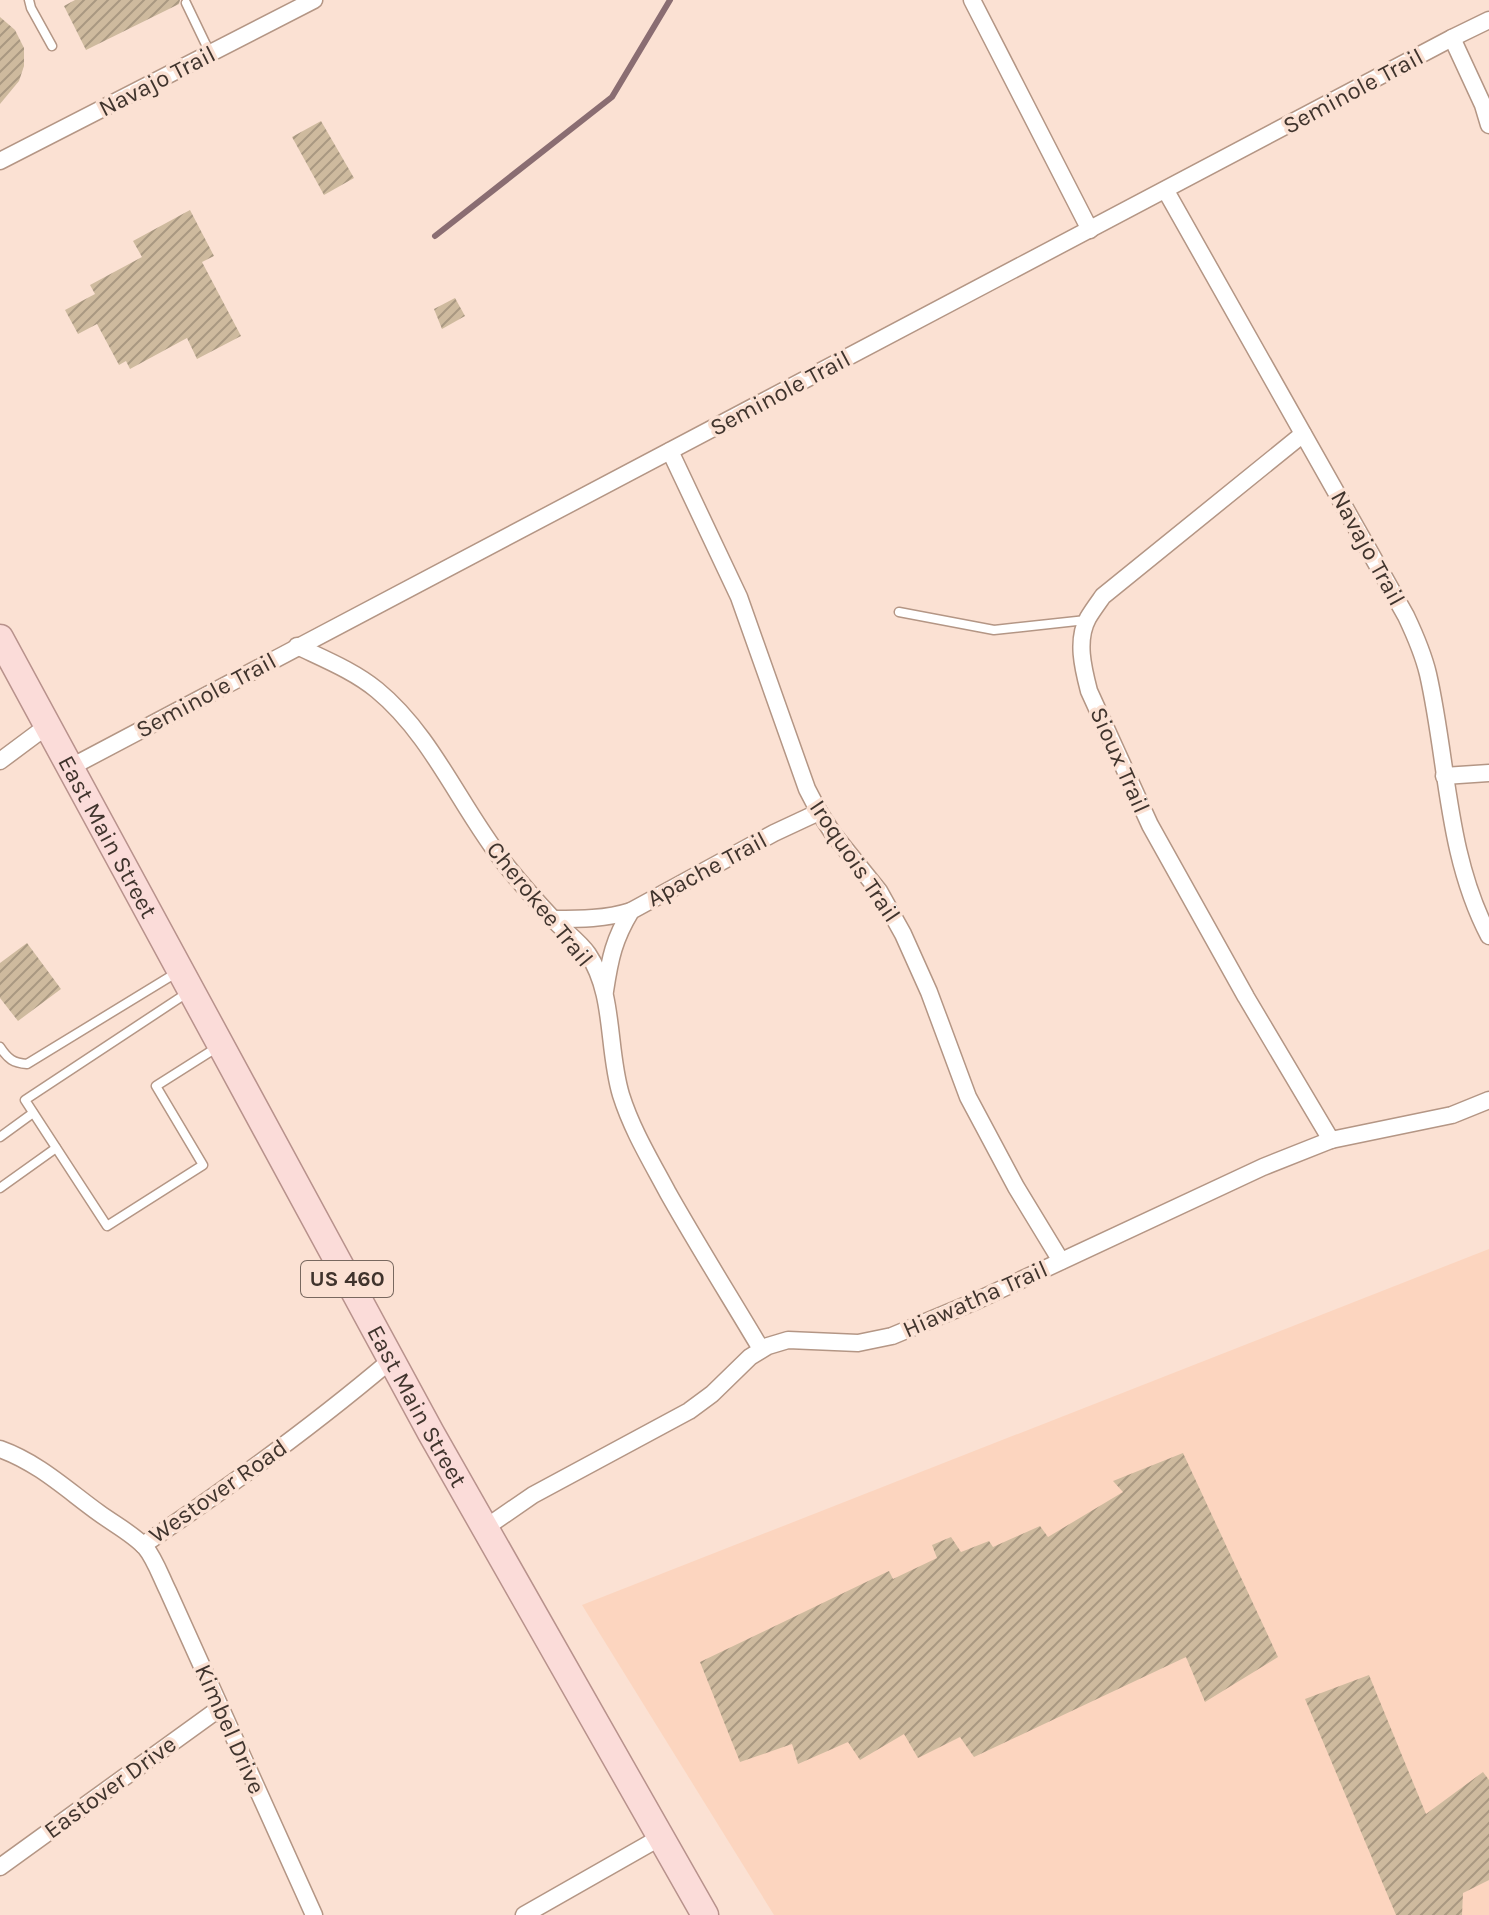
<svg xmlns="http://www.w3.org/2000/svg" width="1489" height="1915" viewBox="0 0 1489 1915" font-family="Karla,sans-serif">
  <defs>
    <pattern id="building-hatch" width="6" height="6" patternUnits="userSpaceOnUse" patternTransform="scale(2)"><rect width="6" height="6" fill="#ceba9e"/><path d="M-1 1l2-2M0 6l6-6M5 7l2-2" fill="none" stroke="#a99881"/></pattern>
  </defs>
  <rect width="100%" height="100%" fill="#fbe1d3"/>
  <!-- built -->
  <polygon fill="#fcd5bf" points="1489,1249 1489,1915 774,1915 582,1605"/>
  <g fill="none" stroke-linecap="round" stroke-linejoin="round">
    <!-- stream -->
    <polyline stroke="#8a6d72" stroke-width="6" points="435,236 612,97 670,0"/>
  </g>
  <!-- building -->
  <g fill="url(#building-hatch)">
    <polygon points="75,0 180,0 179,4 86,50 64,6"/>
    <polygon points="0,17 15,30 24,48 24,66 19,81 0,104"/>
    <polygon points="321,121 354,178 324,195 292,137"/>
    <polygon points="190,210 214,256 202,262 241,336 197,359 187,338 130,369 126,361 119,365 97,324 78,334 65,310 95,294 90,285 142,257 133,241"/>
    <polygon points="455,298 465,316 442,329 434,309"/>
    <polygon points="27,943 61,989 18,1021 0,998 0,963"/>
    <polygon points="1183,1453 1278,1657 1205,1702 1186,1657 974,1757 960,1737 918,1758 904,1734 860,1760 848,1742 798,1764 792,1744 740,1762 700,1662 889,1571 893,1579 937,1558 932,1545 951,1537 961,1552 989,1541 993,1547 1040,1526 1048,1537 1123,1492 1113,1481"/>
    <polygon points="1369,1675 1426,1814 1483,1772 1489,1780 1489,1880 1463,1893 1462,1915 1396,1915 1305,1699"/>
  </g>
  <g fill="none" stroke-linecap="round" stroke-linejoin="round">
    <defs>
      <g id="lane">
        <polyline points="29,0 31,8 52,46"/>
        <polyline points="186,3 210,53"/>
        <polyline points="899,612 994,630 1086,620"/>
        <polyline points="187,993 25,1100 107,1226 203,1165 156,1086 216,1048"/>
        <path d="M0 1047C8 1059 13 1063 27 1064L176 973"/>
        <polyline points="0,1137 33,1113"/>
        <polyline points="0,1188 56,1148"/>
      </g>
      <g id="street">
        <polyline points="972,0 1090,230"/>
        <polyline points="1452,38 1483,105 1489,125"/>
        <polyline points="0,161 314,0"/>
        <path d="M1166 191 1406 616C1415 635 1423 653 1428 674 1448 762 1446 854 1489 936"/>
        <path d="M1303 434 1103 596C1098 603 1092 611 1088 618 1076 640 1083 668 1089 691L1150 825 1246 997 1331 1140"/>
        <polyline points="670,451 739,597 807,789 819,812 834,835 879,891 903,934 929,992 968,1097 1016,1187 1061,1261"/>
        <path d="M297 646C324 659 354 671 377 690 433 736 461 809 506 865 521 884 537 902 554 920 564 931 579 941 588 954 615 994 607 1049 621 1095 632 1130 651 1161 668 1193 698 1246 730 1297 761 1349"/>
        <polyline points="0,761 47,726"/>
        <path d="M71 767C530 522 993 283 1452 38L1489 20"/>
        <polyline points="1444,776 1489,773"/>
        <path d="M553 919C580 919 606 919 631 911"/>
        <path d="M605 991C610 958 614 939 631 911L774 833 819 812"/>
        <path d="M0 1449C39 1463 67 1490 99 1513 114 1524 133 1534 145 1547 155 1559 161 1577 168 1591L314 1915"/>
        <polyline points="485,1528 533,1495 689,1411 712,1394 750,1357 768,1346 788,1340 858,1343 892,1336 976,1301 1263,1167 1331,1140 1452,1115 1489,1100"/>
        <path d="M143 1545C229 1487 312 1427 391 1360"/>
        <polyline points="0,1867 220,1708"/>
        <polyline points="524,1915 661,1837"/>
      </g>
      <g id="primary">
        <path id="s1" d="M0 638 431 1433 705 1915"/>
      </g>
    </defs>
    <!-- lane casing -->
    <use href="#lane" stroke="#b49685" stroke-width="11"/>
    <!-- street casing -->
    <use href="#street" stroke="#b49685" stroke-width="19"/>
    <!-- primary casing -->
    <use href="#primary" stroke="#b8928c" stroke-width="29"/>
    <!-- lane -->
    <use href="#lane" stroke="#fff" stroke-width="8"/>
    <!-- street -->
    <use href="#street" stroke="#fff" stroke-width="16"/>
    <!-- primary -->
    <use href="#primary" stroke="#fbdcd9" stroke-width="26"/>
  </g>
  <g text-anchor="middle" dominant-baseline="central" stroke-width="7" stroke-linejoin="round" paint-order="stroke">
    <!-- shield labels -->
    <rect fill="#fbe1d3" stroke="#78685f" stroke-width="2" x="301" y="1261" width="92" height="36" rx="6"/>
    <g font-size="22" font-weight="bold" fill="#40342d">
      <text x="347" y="1279">US 460</text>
    </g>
    <!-- street labels -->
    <g font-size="24" fill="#40342d" stroke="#fbe1d3">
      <text transform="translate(157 81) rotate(-27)">Navajo Trail</text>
      <text transform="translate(1353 91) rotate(-28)">Seminole Trail</text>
      <text transform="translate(780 393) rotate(-28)">Seminole Trail</text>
      <text transform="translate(1368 548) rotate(61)">Navajo Trail</text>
      <text transform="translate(206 695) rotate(-28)">Seminole Trail</text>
      <text transform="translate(1120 760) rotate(66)">Sioux Trail</text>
      <text stroke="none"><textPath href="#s1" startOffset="226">East Main Street</textPath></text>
      <text transform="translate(855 861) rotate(56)">Iroquois Trail</text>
      <text transform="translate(707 869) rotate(-28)">Apache Trail</text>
      <text transform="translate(540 904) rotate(51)">Cherokee Trail</text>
      <text transform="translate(975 1299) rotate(-24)">Hiawatha Trail</text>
      <text stroke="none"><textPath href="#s1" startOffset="874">East Main Street</textPath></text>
      <text transform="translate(218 1491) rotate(-35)">Westover Road</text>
      <text transform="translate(230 1729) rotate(66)">Kimbel Drive</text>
      <text transform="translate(110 1787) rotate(-36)">Eastover Drive</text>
    </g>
  </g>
</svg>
